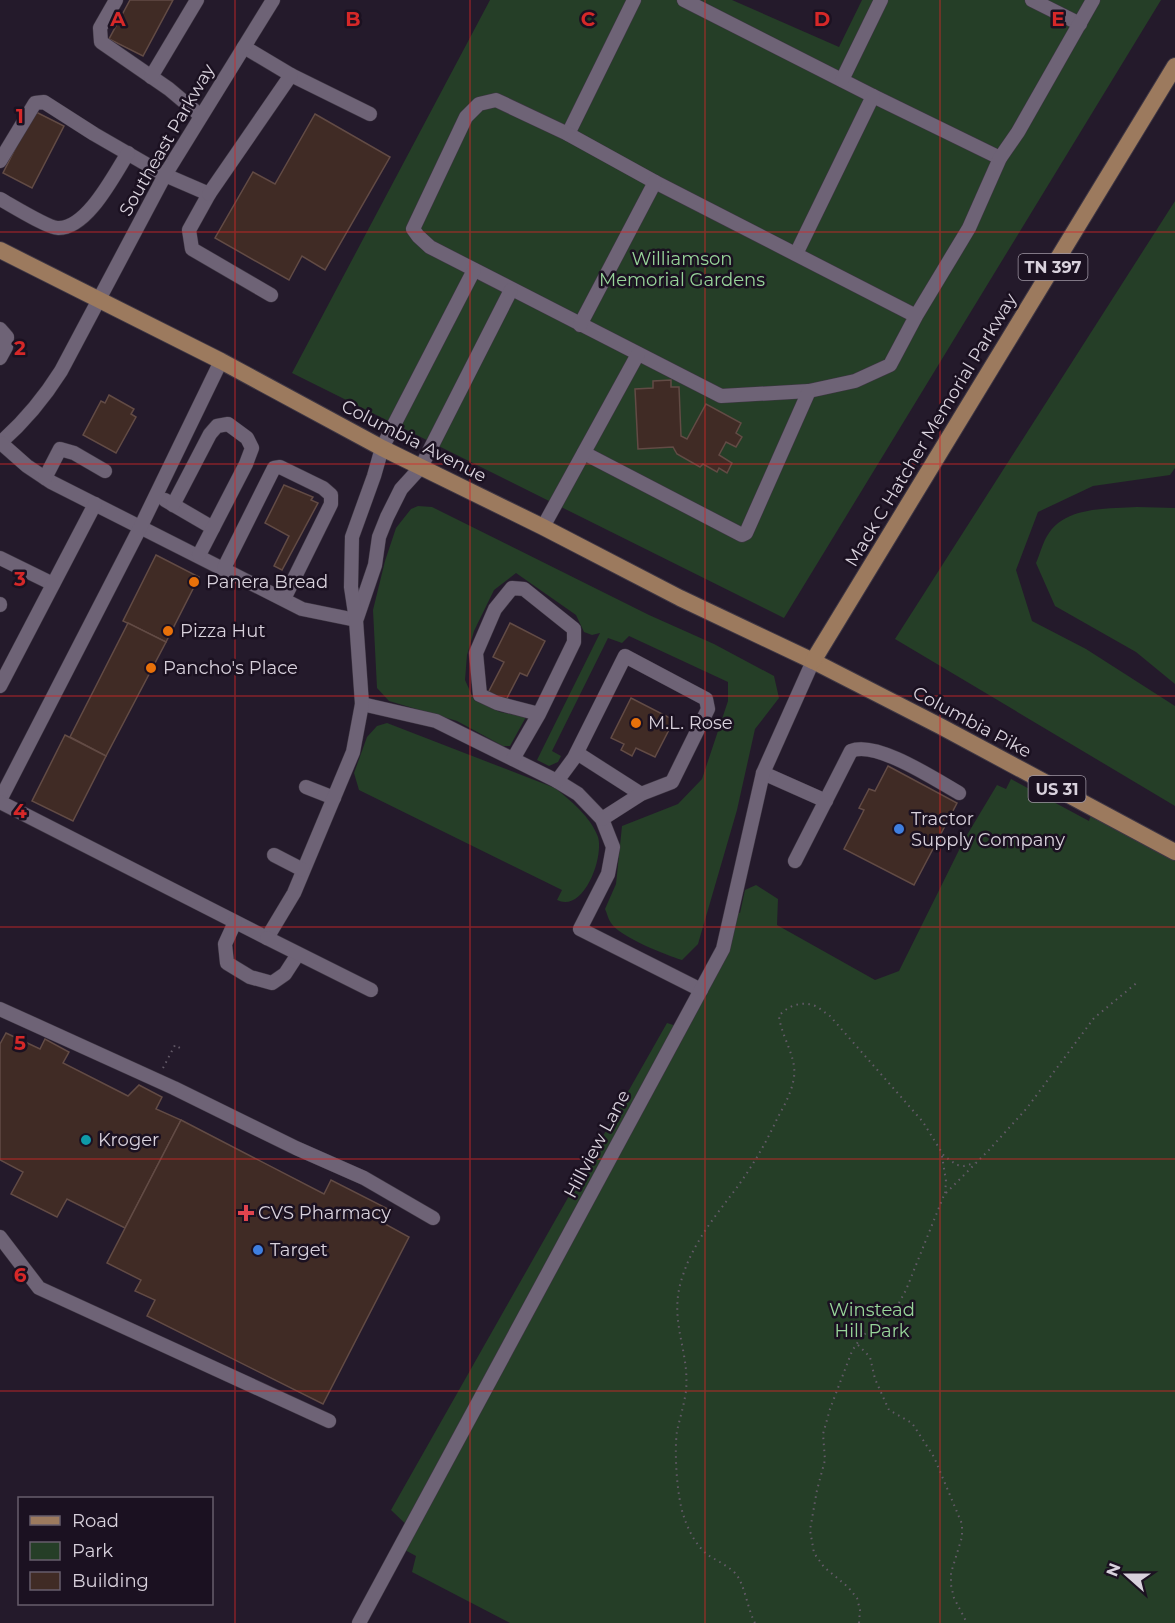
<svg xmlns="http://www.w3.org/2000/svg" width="1175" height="1623" viewBox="0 0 1175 1623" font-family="Montserrat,sans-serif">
  <rect width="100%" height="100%" fill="#241a2b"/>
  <!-- green -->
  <g fill="#253e27">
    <polygon points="490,0 732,0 839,47 862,0 1161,0 784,618 292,373"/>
    <polygon points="1175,201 1175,468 1170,475 1093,486 1038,512 1016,570 1032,621 1086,649 1175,706 1175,806 895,639"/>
    <path d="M418 506 432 507 649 615 714 644 774 676 779 698 755 729 737 810 698 944 682 960C666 955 620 937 611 923 608 919 607 913 605 909L616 884 622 826 678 804 702 779 728 701V682L629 636 622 643 608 638 552 751 561 756 558 762 549 766 537 760 600 633 592 635 584 632 576 615 516 573 494 590 474 631 467 655 465 680 474 700 500 712 526 717 510 746H503L457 721 389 701 377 688 373 610 385 561 396 528 411 509Z"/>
    <path d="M1137 507 1175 508V684L1136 652 1055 606 1036 563C1040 554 1043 541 1049 533 1067 506 1109 509 1137 507Z"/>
    <path d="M387 723 555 788C570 800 591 817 598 837 604 857 584 913 557 900L562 890 359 790 354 773 367 737 377 726Z"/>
    <polygon points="1011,779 1089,821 1091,814 1175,857 1175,1623 510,1623 412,1572 416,1556 403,1549 413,1531 391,1510 667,1023 686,1029 728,951 738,912 740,913 745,890 756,885 778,899 777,925 875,980 899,971 964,840 997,785 1006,789"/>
  </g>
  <!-- building -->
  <g fill="#402b25" stroke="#624b45" stroke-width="1.5">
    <polygon points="130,0 173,0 143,56 109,39"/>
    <polygon points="34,111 64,126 32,188 3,173"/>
    <polygon points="315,114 390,157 325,270 302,256 289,280 215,238 253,172 275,184"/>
    <polygon points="671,380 671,387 679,387 681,436 687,439 706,404 741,423 736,433 742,437 736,447 726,442 719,455 732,463 727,473 719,468 717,472 703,464 700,467 677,454 673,447 638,449 635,389 653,388 653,381"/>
    <polygon points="109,395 134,409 131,414 136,417 116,453 83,435 101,401 105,403"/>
    <polygon points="284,485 313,497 311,500 318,503 282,570 274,566 289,536 265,523"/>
    <polygon points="156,555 199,577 166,642 123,621"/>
    <polygon points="128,623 166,642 106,756 70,737"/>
    <polygon points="510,623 545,641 527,676 520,673 505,702 488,693 504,662 493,657"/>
    <polygon points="631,698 674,720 655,757 636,748 632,756 621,750 624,744 611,738"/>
    <polygon points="65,735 106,756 73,821 32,801"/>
    <polygon points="888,766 957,803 914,885 844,849 864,810 859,808 869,789 875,791"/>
    <polygon points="6,1033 40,1049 45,1039 69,1052 63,1063 128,1096 139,1085 162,1097 156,1109 181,1120 125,1228 67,1199 57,1217 11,1194 23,1172 0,1160 0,1044"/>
    <polygon points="181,1120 324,1194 331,1180 392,1211 385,1224 409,1237 323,1404 147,1316 155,1300 135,1291 141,1280 107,1263"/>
  </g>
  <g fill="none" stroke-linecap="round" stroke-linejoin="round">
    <defs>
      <g id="minor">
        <polyline points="116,0 100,28 101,42 169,89 201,116"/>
        <polyline points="684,0 873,96 1000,158"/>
        <polyline points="1032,0 1080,24"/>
        <polyline points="291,75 370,114"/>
        <polyline points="151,77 197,0"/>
        <polyline points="842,80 881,0"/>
        <polyline points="568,134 634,0"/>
        <polyline points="0,161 35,103 44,102 94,134 165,175 209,194 189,230 192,249 271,295"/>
        <polyline points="209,194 291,75 244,47"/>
        <path d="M0 199C11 205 48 228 58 228 87 229 114 175 128 153"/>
        <polyline points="796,254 873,96"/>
        <polyline points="916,316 655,182 568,134 496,100 479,104 466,117 413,229 418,236 430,247 721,396 809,391 855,381 890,365 916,316 969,228 1000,158 1018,132 1093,0"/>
        <polyline points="580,325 655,182"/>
        <polyline points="0,329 7,337 6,347 0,358"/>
        <path d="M0 443C24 422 44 398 61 371L165 175 273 0"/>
        <polyline points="1,443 27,466 51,482 302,609 356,620"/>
        <polyline points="584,453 742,535 746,533 809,391"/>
        <polyline points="45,478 60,449 74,453 105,471"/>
        <polyline points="165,500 213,528"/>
        <polyline points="173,505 210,434 217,426 228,424 247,438 252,448 246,464 199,555"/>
        <polyline points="543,527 638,354"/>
        <polyline points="0,558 53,584"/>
        <polyline points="224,568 274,468 280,467 323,488 331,495 331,504 284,599"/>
        <polyline points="0,604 0,605"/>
        <polyline points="357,618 375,565 379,537 387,517 401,489 421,467 511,290"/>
        <polyline points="0,686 95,504"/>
        <polyline points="362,704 436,721 557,781 578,794 602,819 613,847 608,874 580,929 701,990"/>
        <polyline points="577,753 641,794"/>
        <polyline points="513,759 539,714 574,642 574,629 524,589 512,588 495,609 476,653 480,695 497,703 539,714"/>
        <polyline points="763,773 826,801"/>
        <polyline points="557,781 574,758 625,656 706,699 708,709 672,782 641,794 602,819"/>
        <polyline points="306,787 334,798"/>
        <polyline points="0,800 141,526 221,361"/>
        <polyline points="0,802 267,938 294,893 353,752 362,704 356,620 351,587 352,537 374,476 382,448 474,270"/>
        <polyline points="274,855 303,870"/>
        <path d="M795 861 851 751C876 740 936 780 959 793"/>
        <polyline points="235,922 225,944 227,963 250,977 272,983 285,974 298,954"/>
        <polyline points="267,938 371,990"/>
        <polyline points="0,1009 174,1088 296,1148 364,1178 433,1218"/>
        <polyline points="0,1237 39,1288 329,1421"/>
        <polyline points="359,1623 723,949 763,773 813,661"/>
      </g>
      <g id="major">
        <polyline points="0,250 221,361 382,448 543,527 680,598 813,661 940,726 1175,852"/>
        <polyline points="813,661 1175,66"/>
      </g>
    </defs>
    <!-- minor casing -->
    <use href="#minor" stroke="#3e3643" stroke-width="15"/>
    <!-- major casing -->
    <use href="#major" stroke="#3e3643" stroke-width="18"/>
    <!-- path -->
    <g stroke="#635a68" stroke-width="2" stroke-dasharray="1.5 4.5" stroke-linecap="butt">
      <polyline points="163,1068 175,1045 182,1049"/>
      <polyline points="942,1156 946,1181 945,1195"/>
      <polyline points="858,1345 870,1357 875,1379 889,1410 912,1423 934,1457 962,1524 962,1537 951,1573 951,1585 954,1598 967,1623"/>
      <path d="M755 1623C747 1608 745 1584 735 1573 727 1565 717 1561 708 1555 697 1547 688 1530 684 1517 677 1498 674 1452 677 1431 680 1418 684 1405 686 1391 690 1349 667 1320 683 1275 694 1241 717 1214 738 1186 753 1165 766 1143 777 1119 784 1106 792 1092 794 1077 797 1057 781 1036 779 1016 786 1007 800 1001 812 1005 818 1006 825 1013 830 1016L923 1122 944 1156 957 1165 964 1166 975 1163"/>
      <polyline points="859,1623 860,1610 857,1598 848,1587 824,1567 814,1553 810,1530 817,1490 825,1460 823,1434 830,1409 852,1351 860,1339 880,1318 894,1312 906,1290 944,1195 989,1150 1027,1108 1094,1018 1139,981"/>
    </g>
    <!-- minor -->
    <use href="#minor" stroke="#6e6376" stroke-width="14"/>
    <!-- major -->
    <use href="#major" stroke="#9c7a5e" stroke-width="16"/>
  </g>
  <!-- grid -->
  <path fill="none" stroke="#d62828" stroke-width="1.5" stroke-opacity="0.55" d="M235 0V1623M470 0V1623M705 0V1623M940 0V1623M0 232H1175M0 464H1175M0 696H1175M0 927H1175M0 1159H1175M0 1391H1175"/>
  <!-- markers -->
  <g fill="#e8710a" stroke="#1b1121" stroke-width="2">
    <circle cx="194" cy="582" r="6"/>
    <circle cx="168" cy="631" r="6"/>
    <circle cx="151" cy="668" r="6"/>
    <circle cx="636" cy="723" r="6"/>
  </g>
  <g fill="#3f7fe0" stroke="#1b1121" stroke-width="2">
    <circle cx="899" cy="829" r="6"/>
    <circle cx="258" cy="1250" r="6"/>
  </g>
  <circle fill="#0f9aa8" stroke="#1b1121" stroke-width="2" cx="86" cy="1140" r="6"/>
  <path fill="#e0444e" stroke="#1b1121" stroke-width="2" d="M243 1204h6v6h6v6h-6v6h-6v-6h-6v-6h6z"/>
  <g text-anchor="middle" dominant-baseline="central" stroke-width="5" stroke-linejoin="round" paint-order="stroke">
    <!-- shield labels -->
    <g fill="#1b1121" stroke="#9f97a4" stroke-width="1.5">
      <rect x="1018.5" y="254" width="69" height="26" rx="4.5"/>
      <rect x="1028.5" y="776" width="57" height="26" rx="4.5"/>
    </g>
    <g font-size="16" font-weight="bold" fill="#d8d1dc">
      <text x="1053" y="267">TN 397</text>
      <text x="1057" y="789">US 31</text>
    </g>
    <!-- street labels -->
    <g font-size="18" fill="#d8d1dc" stroke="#1b1121">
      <text transform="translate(167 140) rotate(-60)">Southeast Parkway</text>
      <text transform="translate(931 430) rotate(-59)">Mack C Hatcher Memorial Parkway</text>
      <text transform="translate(414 441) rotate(27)">Columbia Avenue</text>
      <text transform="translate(972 722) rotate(28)">Columbia Pike</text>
      <text transform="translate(597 1144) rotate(-62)">Hillview Lane</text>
    </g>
    <!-- park labels -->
    <g font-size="18" fill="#97d499" stroke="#1b1121">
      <text x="682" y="259">Williamson<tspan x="682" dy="21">Memorial Gardens</tspan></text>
      <text x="872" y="1310">Winstead<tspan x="872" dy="21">Hill Park</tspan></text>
    </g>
    <!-- poi labels -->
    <g font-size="18" fill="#d8d1dc" stroke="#1b1121" text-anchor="start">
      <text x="206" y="582">Panera Bread</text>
      <text x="180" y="631">Pizza Hut</text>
      <text x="163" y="668">Pancho's Place</text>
      <text x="648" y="723">M.L. Rose</text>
      <text x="911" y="819">Tractor<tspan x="911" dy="21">Supply Company</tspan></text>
      <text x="98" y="1140">Kroger</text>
      <text x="258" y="1213">CVS Pharmacy</text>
      <text x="270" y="1250">Target</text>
    </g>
  </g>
  <g font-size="20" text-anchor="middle" font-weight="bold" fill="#d62828" stroke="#1b1121" stroke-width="5" stroke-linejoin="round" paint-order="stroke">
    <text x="118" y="26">A</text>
    <text x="353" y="26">B</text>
    <text x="588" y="26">C</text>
    <text x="822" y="26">D</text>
    <text x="1058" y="26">E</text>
    <text x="20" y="123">1</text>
    <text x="20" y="355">2</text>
    <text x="20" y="586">3</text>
    <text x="20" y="818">4</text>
    <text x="20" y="1050">5</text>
    <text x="20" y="1282">6</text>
  </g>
  <!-- legend -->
  <rect x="18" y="1497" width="195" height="108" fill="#1b1121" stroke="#675e6c" stroke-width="1.5"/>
  <rect x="30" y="1516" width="30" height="9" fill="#9c7a5e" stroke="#675e6c" stroke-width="1.5"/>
  <text x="72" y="1527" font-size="18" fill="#d8d1dc">Road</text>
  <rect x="30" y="1542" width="30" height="18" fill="#253e27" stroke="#675e6c" stroke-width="1.5"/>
  <text x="72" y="1557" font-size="18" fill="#d8d1dc">Park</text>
  <rect x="30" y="1572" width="30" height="18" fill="#402b25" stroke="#675e6c" stroke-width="1.5"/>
  <text x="72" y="1587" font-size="18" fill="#d8d1dc">Building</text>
  <!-- north arrow -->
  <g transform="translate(1127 1575) rotate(291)" stroke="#1b1121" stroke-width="4.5" paint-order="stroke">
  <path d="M0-4.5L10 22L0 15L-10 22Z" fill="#d8d1dc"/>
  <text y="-9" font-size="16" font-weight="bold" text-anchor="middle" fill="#d8d1dc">N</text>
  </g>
</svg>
